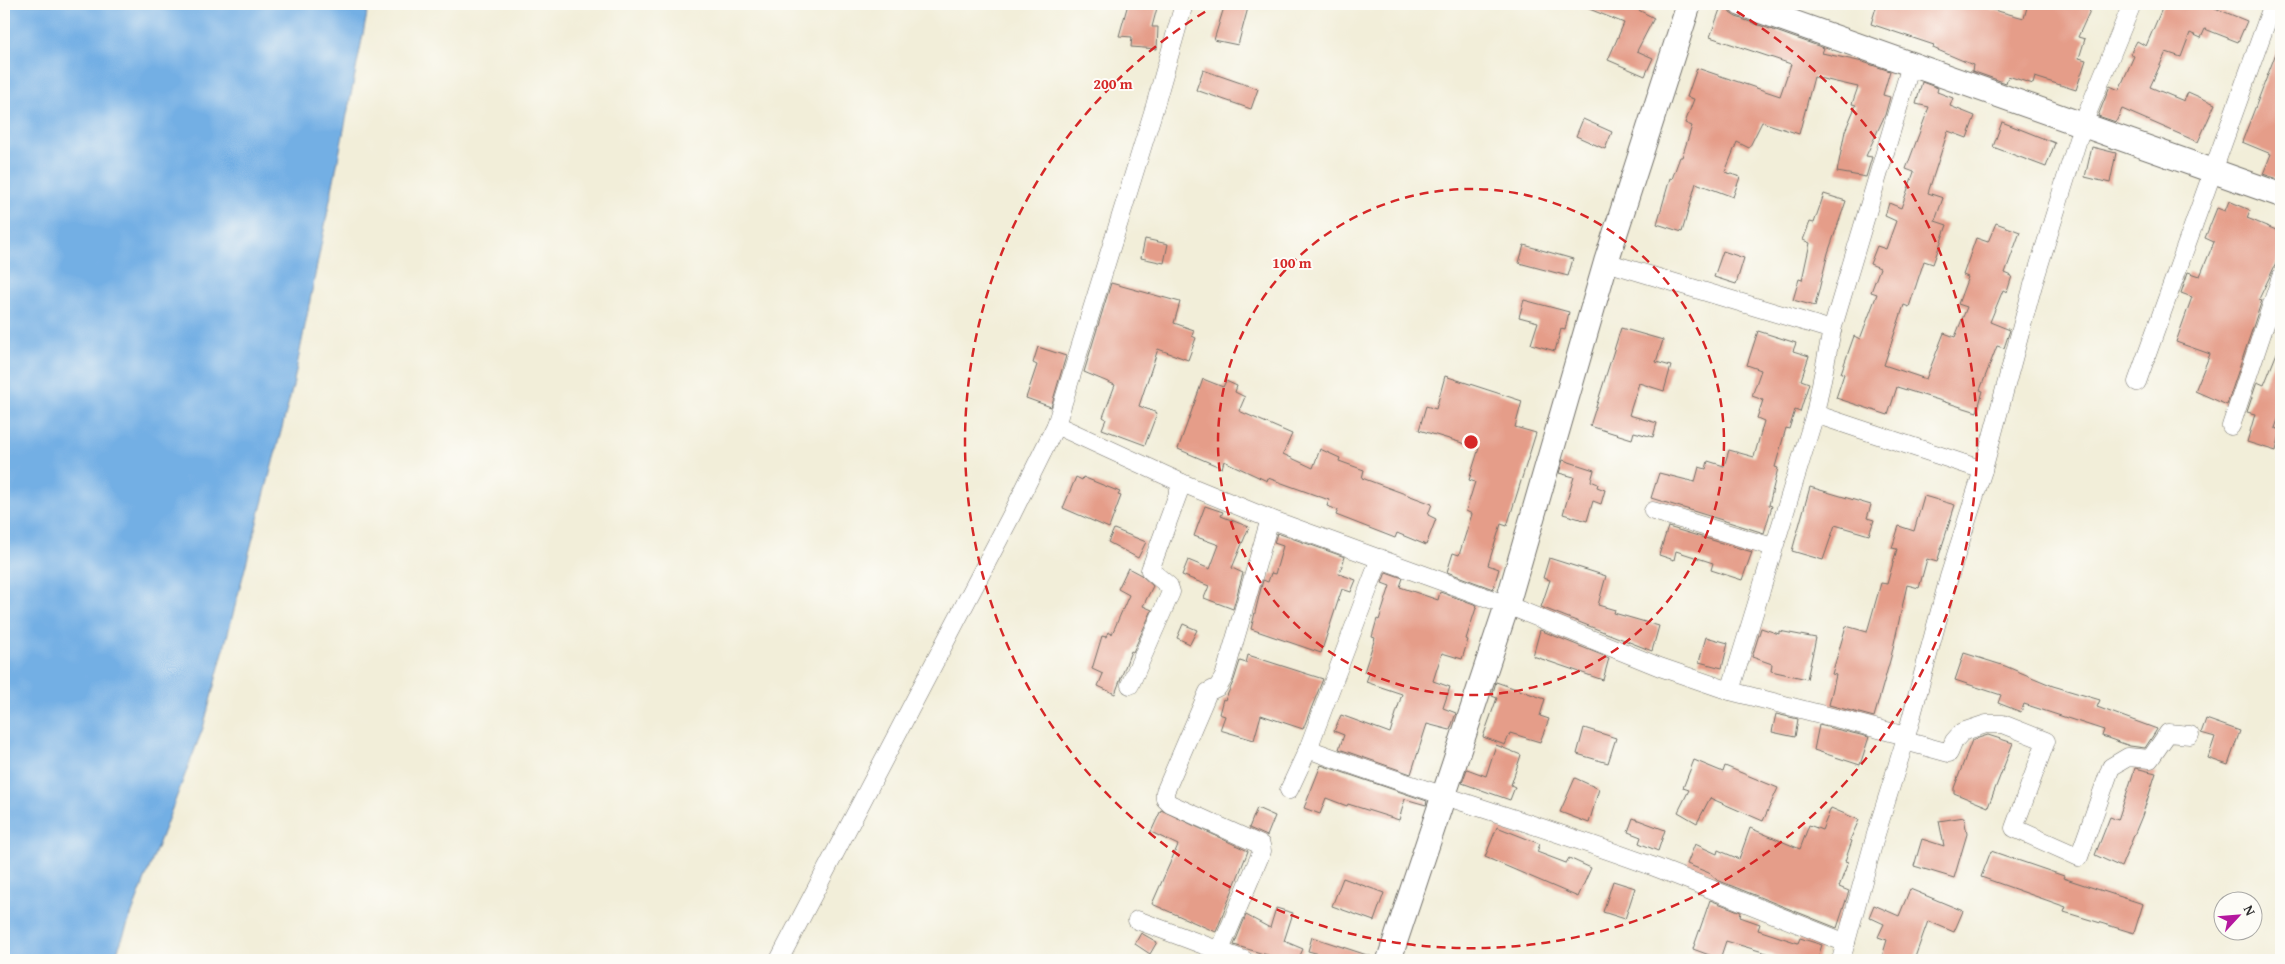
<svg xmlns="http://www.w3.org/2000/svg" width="2285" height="964" viewBox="0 0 2285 964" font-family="'Gentium Book Plus',serif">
  <rect width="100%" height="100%" fill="#fdfcf7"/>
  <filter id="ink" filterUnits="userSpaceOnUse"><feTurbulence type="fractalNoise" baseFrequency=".02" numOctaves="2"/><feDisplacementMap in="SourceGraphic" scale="10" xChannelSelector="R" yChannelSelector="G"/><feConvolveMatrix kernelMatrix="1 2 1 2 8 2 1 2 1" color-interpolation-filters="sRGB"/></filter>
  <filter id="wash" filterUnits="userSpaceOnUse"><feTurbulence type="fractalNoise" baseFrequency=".0096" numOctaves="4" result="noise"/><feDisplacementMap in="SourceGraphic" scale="20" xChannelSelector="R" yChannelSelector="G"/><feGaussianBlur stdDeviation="1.12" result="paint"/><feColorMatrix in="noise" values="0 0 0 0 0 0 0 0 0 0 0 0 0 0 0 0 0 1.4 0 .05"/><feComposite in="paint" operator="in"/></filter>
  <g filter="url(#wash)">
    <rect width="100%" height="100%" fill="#f2eed9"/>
    <!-- water -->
    <polygon fill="#73afe4" stroke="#4f6d88" points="4,4 369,4 293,386 203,728 114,960 4,960"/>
    <g id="blocks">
      <!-- building -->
      <g fill="#e59d89">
        <polygon points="1128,4 1158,4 1152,27 1158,27 1157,49 1131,47 1132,37 1119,36"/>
        <polygon points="1225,4 1249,4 1238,45 1214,40"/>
        <polygon points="1577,4 1627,4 1654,18 1637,51 1653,58 1645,76 1608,60 1624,23"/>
        <polygon points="1722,4 1728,4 1730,13 1736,17 1824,48 1822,53 1863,62 1890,71 1883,95 1890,97 1885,115 1866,156 1872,157 1866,177 1837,172 1845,131 1856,105 1852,104 1858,87 1814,77 1799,134 1762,122 1749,148 1737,142 1725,172 1740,177 1733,197 1696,183 1682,232 1657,224 1670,178 1672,179 1680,157 1682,157 1692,126 1685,123 1694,99 1687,97 1697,68 1780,96 1791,64 1710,37"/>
        <polygon points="1877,4 1971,4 2024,18 2028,4 2093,4 2078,37 2085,39 2079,58 2086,60 2076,90 2035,77 2033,84 2008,76 2006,83 1972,71 1973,65 1933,48 1934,45 1871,24"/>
        <polygon points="2164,4 2205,4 2247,21 2238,42 2205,29 2201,38 2190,33 2181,57 2166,52 2150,87 2184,101 2188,92 2215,104 2198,142 2122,109 2116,122 2098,116 2110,86 2119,90 2134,56 2130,54 2137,41 2146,46"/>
        <polygon points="2281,40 2281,180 2263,174 2271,154 2242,142"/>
        <polygon points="1203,70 1258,89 1251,109 1196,90"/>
        <polygon points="1922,82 1938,88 1937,92 1953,98 1950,106 1975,116 1967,138 1948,131 1928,193 1943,198 1935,221 1947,225 1933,264 1924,261 1909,307 1904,305 1884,365 1926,379 1944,333 1955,337 1967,307 1958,304 1968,277 1963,275 1976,238 1988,242 1996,223 2020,232 2005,273 2012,276 2007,292 2003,290 1990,322 2010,330 2004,348 1997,346 1980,390 1983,391 1977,412 1897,387 1888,415 1836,398 1844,374 1841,373 1854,336 1860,339 1877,294 1871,292 1880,268 1870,264 1877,246 1886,249 1896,221 1885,216 1889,203 1901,208 1914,172 1906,169 1929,107 1916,104"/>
        <polygon points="1583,119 1612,132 1605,149 1576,136"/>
        <polygon points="2002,122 2055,143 2046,167 1993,147"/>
        <polygon points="2092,147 2116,153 2110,183 2085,177"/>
        <polygon points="1824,194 1846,201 1828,253 1815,306 1793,300 1799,279 1802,280 1810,243 1803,240 1810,222 1814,223"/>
        <polygon points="2229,201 2250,210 2247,218 2281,232 2281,253 2259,299 2262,300 2227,405 2195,391 2210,354 2176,342 2192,297 2181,293 2188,272 2200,276 2214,242 2205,238 2217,208 2225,211"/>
        <polygon points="1145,239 1168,244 1164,263 1141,258"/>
        <polygon points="1524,245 1573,259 1568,276 1519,263"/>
        <polygon points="1723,251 1744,258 1736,284 1714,277"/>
        <polygon points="1111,283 1180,302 1174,323 1194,330 1192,336 1196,338 1188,360 1158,349 1139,406 1157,413 1145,445 1102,429 1106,419 1103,417 1115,385 1084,372"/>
        <polygon points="1524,300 1569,312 1565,330 1561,329 1555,351 1531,344 1538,322 1519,317"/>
        <polygon points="1621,328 1663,340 1656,362 1671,366 1664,391 1639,383 1629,415 1657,423 1653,437 1634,432 1632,439 1590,426"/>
        <polygon points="1758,331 1796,343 1793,351 1809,356 1801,380 1809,383 1800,412 1795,410 1789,429 1786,428 1775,467 1778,468 1769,505 1772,506 1764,533 1651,498 1659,473 1695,482 1699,467 1706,469 1708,461 1724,466 1729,450 1754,457 1764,421 1757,418 1763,400 1752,396 1761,370 1747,365"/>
        <polygon points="2281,343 2281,411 2275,428 2281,430 2276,451 2247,442 2255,414 2247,412 2257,382 2264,385"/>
        <polygon points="1038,347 1066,356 1051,407 1026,398 1037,365 1033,363"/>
        <polygon points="1445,376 1522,401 1515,427 1536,433 1507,526 1501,524 1488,565 1499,569 1493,589 1447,572 1453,553 1459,555 1472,514 1466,511 1475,482 1469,480 1479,448 1419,430 1426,406 1436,409"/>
        <polygon points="1203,379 1223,387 1226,381 1237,386 1235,392 1245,397 1239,411 1292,434 1283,454 1313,468 1320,449 1340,458 1339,461 1364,470 1362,478 1432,504 1428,515 1436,519 1426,545 1397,533 1395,538 1336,515 1338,510 1327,506 1329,500 1268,478 1267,481 1224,461 1222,468 1178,449"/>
        <polygon points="1563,460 1594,470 1591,481 1598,484 1597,487 1605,490 1601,504 1593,501 1587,521 1563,514 1574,477 1559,473"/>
        <polygon points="1076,477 1082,480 1083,477 1120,492 1118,495 1121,496 1109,528 1063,508"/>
        <polygon points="1810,487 1871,505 1867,518 1874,520 1869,535 1835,525 1823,560 1792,551"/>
        <polygon points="1924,496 1955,505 1937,562 1927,559 1919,588 1907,585 1891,657 1874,717 1829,705 1836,675 1832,674 1846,626 1867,632 1881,583 1887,584 1897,549 1892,548 1899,526 1914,531"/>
        <polygon points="1205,506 1223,512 1221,516 1249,527 1232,568 1243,573 1233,609 1204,598 1209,586 1182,575 1188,560 1210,569 1219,545 1194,536"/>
        <polygon points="1668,527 1752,552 1742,580 1711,570 1713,563 1676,551 1674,560 1659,555"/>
        <polygon points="1114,529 1146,542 1138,558 1108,542"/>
        <polygon points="1277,533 1345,557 1339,574 1356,580 1351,592 1342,589 1321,653 1251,629 1263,580 1268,582 1271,573 1275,574 1283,546 1274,543"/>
        <polygon points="1549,558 1606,576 1598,605 1615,610 1614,613 1659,626 1652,651 1541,607 1550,580 1543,578"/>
        <polygon points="1128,568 1141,575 1153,586 1143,606 1152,610 1133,652 1131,651 1115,694 1098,686 1103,674 1092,669 1102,636 1106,637 1108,632 1112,634 1129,595 1118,589"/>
        <polygon points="1386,572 1403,578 1400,587 1438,600 1440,592 1477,605 1466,639 1468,640 1462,659 1442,653 1433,681 1450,687 1443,708 1456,713 1450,730 1427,724 1411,774 1339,749 1344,735 1334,731 1341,715 1390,733 1402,694 1366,682 1369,674 1364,672 1375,638 1372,637 1377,619 1379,620 1390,586 1382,583"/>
        <polygon points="1183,624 1197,630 1190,644 1177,638"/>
        <polygon points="1761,628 1779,634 1779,631 1816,638 1807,679 1771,671 1772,664 1752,657"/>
        <polygon points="1540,630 1609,658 1603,680 1533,656"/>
        <polygon points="1706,637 1728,643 1722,668 1699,662"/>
        <polygon points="1964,653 2005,666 2053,686 2100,700 2097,707 2157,729 2156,731 2145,748 2130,746 2102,736 2104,730 2024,704 2021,712 1998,703 2001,695 1955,680"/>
        <polygon points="1248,655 1323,679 1303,729 1261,715 1254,740 1220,730 1225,716 1219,714 1223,699 1225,700 1234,680 1240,661 1246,663"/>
        <polygon points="1496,682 1545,699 1540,716 1549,719 1540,742 1510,733 1505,745 1483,737 1497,698 1492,696"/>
        <polygon points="1776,714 1798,719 1795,737 1772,732"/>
        <polygon points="2206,719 2240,731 2228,765 2208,758 2215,737 2201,733"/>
        <polygon points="1819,725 1869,737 1860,765 1814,750"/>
        <polygon points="1584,728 1616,738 1608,763 1577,754"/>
        <polygon points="1988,735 2013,743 1988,807 1954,793 1954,788 1972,740"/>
        <polygon points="1496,745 1521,755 1511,785 1515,787 1510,800 1462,783 1467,769 1486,776"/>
        <polygon points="1694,760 1723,772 1725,766 1778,788 1763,821 1710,798 1697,823 1678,812 1689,790 1683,788"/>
        <polygon points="1321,765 1427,801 1426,805 1405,799 1399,820 1348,804 1347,806 1326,798 1320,814 1304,808"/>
        <polygon points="2135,768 2156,773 2142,816 2121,867 2095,855 2110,817 2118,820"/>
        <polygon points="1575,778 1599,789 1589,823 1560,812"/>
        <polygon points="1257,808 1275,816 1267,836 1249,828"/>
        <polygon points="1831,808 1859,820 1850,840 1852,841 1845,861 1848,862 1839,887 1849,891 1837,928 1717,880 1709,873 1687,864 1695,844 1717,854 1718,850 1739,859 1750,828 1800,849 1809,825 1822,830"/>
        <polygon points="1161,810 1248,851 1216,932 1152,904 1178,845 1151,832"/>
        <polygon points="1964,817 1967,834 1954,878 1914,866 1922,839 1944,846 1939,821"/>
        <polygon points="1633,818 1665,830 1658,851 1639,843 1641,837 1628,832"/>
        <polygon points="1497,827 1540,844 1537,852 1566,863 1569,858 1591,868 1578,897 1485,857"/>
        <polygon points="1991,851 2064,876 2063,878 2143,904 2134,933 2064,912 2066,907 1981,877"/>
        <polygon points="1343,878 1384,893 1374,921 1332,906"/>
        <polygon points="1613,881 1635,888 1625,919 1603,912"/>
        <polygon points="1910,889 1963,911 1954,932 1928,921 1914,960 1881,960 1887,940 1878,937 1884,924 1869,917 1874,905 1899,916"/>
        <polygon points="1710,900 1741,912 1740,917 1760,924 1758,930 1798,943 1800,938 1822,945 1817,960 1790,960 1726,941 1720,959 1693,949"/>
        <polygon points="1276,908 1293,913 1284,941 1303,949 1298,960 1284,960 1234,945 1246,915 1270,928"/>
        <polygon points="1141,933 1157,942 1150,954 1135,944"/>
        <polygon points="1312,937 1373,957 1373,960 1326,960 1327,956 1308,951"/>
      </g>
    </g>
  </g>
  <g filter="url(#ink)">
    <use href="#blocks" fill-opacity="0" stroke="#716f68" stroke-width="1"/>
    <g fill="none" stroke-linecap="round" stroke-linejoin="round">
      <defs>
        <g id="street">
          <polyline points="1606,262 1832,330"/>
          <polyline points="2137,382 2273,4"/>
          <polyline points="1815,414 1983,470"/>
          <polyline points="1056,425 1182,483 1270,519 1507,605 1660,667 1730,691 1906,736"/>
          <polyline points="2231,426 2281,277"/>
          <polyline points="1653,511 1773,547"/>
          <path d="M1380 558 1308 749C1422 791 1538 824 1652 866 1717 891 1781 917 1846 943"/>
          <polyline points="1130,685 1171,592 1169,586 1150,570 1182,483"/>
          <polyline points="1730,691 1815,414 1832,330 1911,65"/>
          <polyline points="1905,741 1949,753 1954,741 1962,732 1986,724 2003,724 2046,741 2014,828 2079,857 2111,767 2128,757 2150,759 2168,733 2190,735"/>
          <polyline points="1289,790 1308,749"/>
          <polyline points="1137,920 1244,960"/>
          <polyline points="1220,950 1262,851 1261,845 1170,804 1165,799 1165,792 1208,692 1218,687 1224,677 1270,519"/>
          <polyline points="779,960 1011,516 1056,425 1154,109 1184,4"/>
          <polyline points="1841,960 1876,834 1905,741 1949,577 1983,470 2033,285 2082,126 2132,4"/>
        </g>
        <g id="secondary">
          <polyline points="1741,4 2281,195"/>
          <polyline points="1389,960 1507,605 1606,262 1689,4"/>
        </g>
      </defs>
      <!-- street casing -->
      <use href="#street" stroke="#716f68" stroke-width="19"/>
      <!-- secondary casing -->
      <use href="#secondary" stroke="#716f68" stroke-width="26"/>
      <!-- street -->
      <use href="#street" stroke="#fff" stroke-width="18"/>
      <!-- secondary -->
      <use href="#secondary" stroke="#fff" stroke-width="24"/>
    </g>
  </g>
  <!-- distance rings -->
  <g fill="none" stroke="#d62828" stroke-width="2.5" stroke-dasharray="9 6">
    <circle cx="1471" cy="442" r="253"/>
    <path d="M1724 4A506 506 0 1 1 1218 4"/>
  </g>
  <circle cx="1471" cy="442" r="8" fill="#d62828" stroke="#fdfcf7" stroke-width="2.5"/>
  <g font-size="15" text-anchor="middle" font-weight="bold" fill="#d62828" stroke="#fdfcf7" stroke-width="4" stroke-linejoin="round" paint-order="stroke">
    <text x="1113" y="89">200 m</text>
    <text x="1292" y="268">100 m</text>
  </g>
  <!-- margin -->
  <rect width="2285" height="964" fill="none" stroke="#fdfcf7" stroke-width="20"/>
  <!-- north arrow -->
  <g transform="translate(2238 916) rotate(64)"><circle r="24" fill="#fdfcf7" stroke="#a9a8a5"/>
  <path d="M0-4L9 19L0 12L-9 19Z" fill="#b5179e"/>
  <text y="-8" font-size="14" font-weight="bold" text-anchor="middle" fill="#2b2b2b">N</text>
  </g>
</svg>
